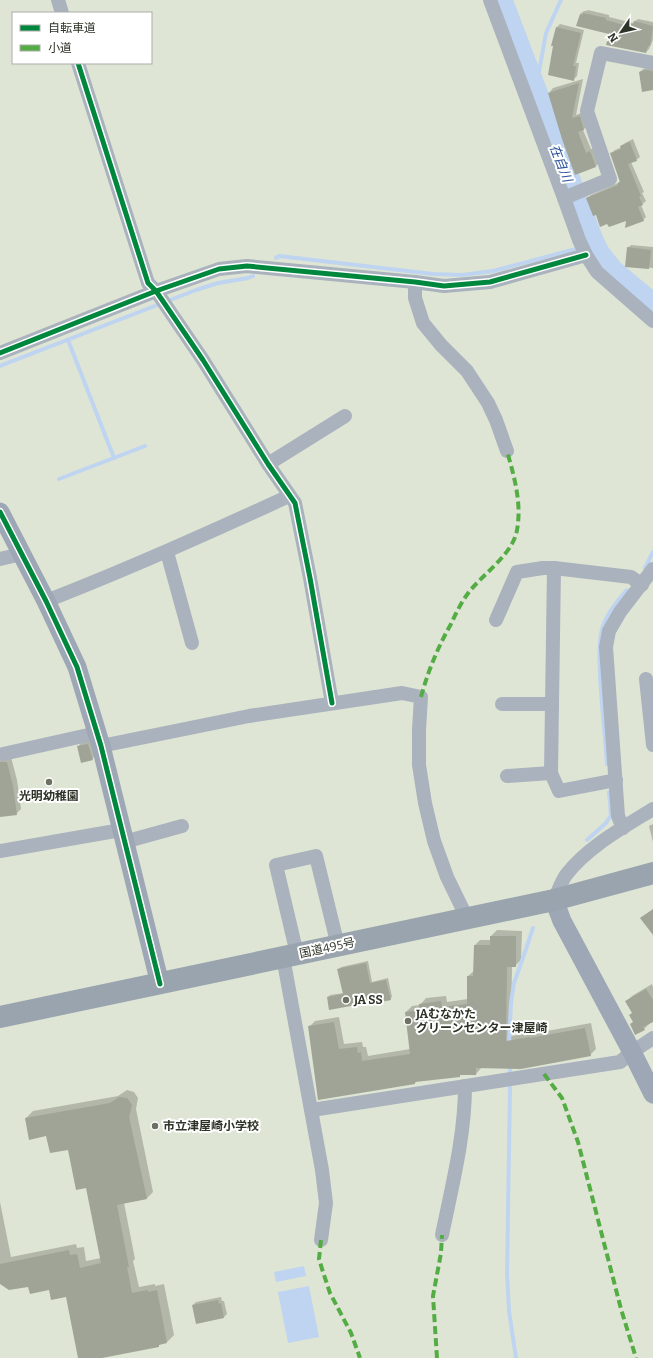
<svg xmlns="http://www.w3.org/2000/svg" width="653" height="1358" viewBox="0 0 653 1358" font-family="Bitter,'Noto Sans JP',serif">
  <rect width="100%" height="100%" fill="#dfe5d4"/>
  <!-- water -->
  <g fill="#bed4f1">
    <polygon points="304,1266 306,1276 276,1282 274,1272"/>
    <polygon points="309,1286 319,1337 288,1343 278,1292"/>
  </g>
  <!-- shadow -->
  <g fill="#0003">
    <polygon points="588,10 609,15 609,17 633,23 638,19 653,22 653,40 649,49 646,52 610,34 580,14 584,11 586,11"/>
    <polygon points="560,24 584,30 576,63 579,63 577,76 573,80 557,27"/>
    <polygon points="650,67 653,68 653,89 640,72 643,69"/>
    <polygon points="583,79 576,115 584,112 588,125 583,130 591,149 595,148 600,162 596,166 576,174 549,93 553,88"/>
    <polygon points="633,139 640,157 636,160 631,162 644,192 642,193 646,201 641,205 646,217 643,220 627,219 608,223 596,214 587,198 591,195 618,183 620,181 611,154 615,150 622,147 621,146 625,143"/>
    <polygon points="631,245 653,247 653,268 626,266 628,248"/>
    <polygon points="92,741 95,756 92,759 78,747 81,743"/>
    <polygon points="11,757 17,780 21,809 16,814 0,816 0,759"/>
    <polygon points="653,824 653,842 649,826"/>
    <polygon points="497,930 522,931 521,960 515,966 512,966 511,1036 536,1032 536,1033 591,1023 596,1049 590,1055 482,1067 476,1074 461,1074 459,1076 417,1081 415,1083 319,1099 309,1027 315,1021 339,1017 344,1044 362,1042 363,1047 366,1047 368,1056 410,1049 406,1012 412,1006 420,1005 426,998 446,996 447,1002 468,999 468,976 474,971 475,945 480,940 491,940 491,936"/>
    <polygon points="368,961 372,982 388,978 392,997 390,999 368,1002 328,997 330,995 344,993 339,969 341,967"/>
    <polygon points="652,984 653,987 653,1020 644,1029 634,1022 633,1012 627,1001 632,996"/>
    <polygon points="127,1090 134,1092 138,1098 136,1109 153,1192 146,1199 124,1203 135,1259 133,1261 139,1287 155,1284 155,1286 164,1284 174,1335 167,1342 160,1344 158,1346 97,1358 79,1358 67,1296 50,1289 0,1283 0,1202 11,1257 76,1244 77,1248 84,1247 86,1261 101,1258 87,1187 68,1148 47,1135 26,1118 33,1111 118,1096"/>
    <polygon points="221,1297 222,1301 224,1301 227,1314 224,1317 197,1323 193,1305 196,1302"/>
  </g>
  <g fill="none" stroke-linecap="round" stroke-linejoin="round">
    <!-- stream -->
    <g stroke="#bed4f1" stroke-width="4">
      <polyline points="535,94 546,33 561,0"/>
      <polyline points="276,258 279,256 433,274 462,275 493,271 576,249"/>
      <polyline points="68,340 114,458"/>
      <polyline points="0,366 196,290 218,283 248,278 253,276"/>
      <polyline points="59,479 145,446"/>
      <polyline points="645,568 653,552"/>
      <path d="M607 764C605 733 601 702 600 672 599 657 599 643 602 629 606 614 617 601 627 590"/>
      <polyline points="587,840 606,823 611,815 609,792"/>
      <polyline points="509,1044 511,1003 514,983 524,955 533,928"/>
      <polyline points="510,1063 510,1072"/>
      <polyline points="510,1087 507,1273 509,1311 516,1358"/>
    </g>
    <!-- river -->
    <polyline stroke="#bed4f1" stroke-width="25" points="500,0 590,238 597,253 611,271 653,306"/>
  </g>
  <!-- building -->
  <g fill="#9fa496">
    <polygon points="583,13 606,18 606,20 631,27 631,24 633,24 634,21 653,26 650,46 648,46 646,53 606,45 609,34 576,26 580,14 583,15"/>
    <polygon points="556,27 581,33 573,66 576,66 574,81 548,75 553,46 551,46"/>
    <polygon points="646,70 653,71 653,90 642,92 639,72"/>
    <polygon points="579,83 572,118 580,116 584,130 578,132 586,153 590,151 596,167 575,175 562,139 548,93"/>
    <polygon points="630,142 637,161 628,164 641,196 639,197 643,205 638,207 644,221 625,228 626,221 609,227 607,224 600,227 596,215 593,216 586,198 618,185 618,183 620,182 610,153 621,149 620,146"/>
    <polygon points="627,247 651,250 649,269 625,267"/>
    <polygon points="88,744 93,760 81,763 77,746"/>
    <polygon points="0,762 7,762 13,786 17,815 0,817"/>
    <polygon points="653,909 653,935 640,918"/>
    <polygon points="490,936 516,936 516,967 507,967 506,1041 530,1037 530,1038 585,1028 591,1056 521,1069 476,1068 476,1075 460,1075 460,1077 415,1082 415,1084 318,1100 308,1026 334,1022 339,1049 357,1047 358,1053 361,1052 362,1061 410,1054 405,1012 419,1010 419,1004 441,1001 442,1007 467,1004 467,976 473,976 474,945 490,945"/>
    <polygon points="366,963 370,983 386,980 391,1000 367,1005 367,1003 329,1010 327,997 343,994 337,969"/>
    <polygon points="646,989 653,1000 653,1022 643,1027 645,1030 635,1035 630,1024 633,1022 629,1015 632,1013 625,1001"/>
    <polygon points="119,1097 127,1098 132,1105 129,1117 147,1199 117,1205 129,1267 127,1267 132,1293 148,1290 148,1292 157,1290 167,1343 159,1345 159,1347 102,1358 78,1358 66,1297 51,1300 49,1290 30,1294 28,1287 9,1290 0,1284 0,1264 69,1250 70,1255 77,1254 80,1268 101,1263 86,1188 76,1190 68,1150 50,1153 46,1136 29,1140 25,1118 110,1103"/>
    <polygon points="218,1300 219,1304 221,1303 224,1318 196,1324 192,1305"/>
  </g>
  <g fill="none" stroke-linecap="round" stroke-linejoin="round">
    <!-- street -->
    <g stroke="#a9b2bd" stroke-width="14">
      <polyline points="58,0 62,13"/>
      <polyline points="490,0 564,198 579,240 586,255 597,272 653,321"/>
      <polyline points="78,63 148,283 156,291 203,360 268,464 295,503 310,578 332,703"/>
      <polyline points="564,198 610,179 587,111 601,53 653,63"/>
      <polyline points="415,282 415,298 423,323 441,345 467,371 488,403 496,420 507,451"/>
      <polyline points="0,353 156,291 219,269 247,266 415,282 444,286 490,282 586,255"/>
      <polyline points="268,464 345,416"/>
      <polyline points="167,552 192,643"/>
      <polyline points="0,559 22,554"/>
      <polyline points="554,568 551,773 559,791 616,780"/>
      <path d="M46 601C129 569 209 533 289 496"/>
      <polyline points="496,620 517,572 543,568 554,568 631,577 642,585"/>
      <polyline points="646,679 653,745"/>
      <polyline points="502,704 552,704"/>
      <polyline points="101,746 249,716 402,693 421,697 419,730 419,765 425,803 434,841 447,877 467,918"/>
      <polyline points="3,754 97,733"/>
      <polyline points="507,776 551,773"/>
      <polyline points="623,828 618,816 606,647 609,631 620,612 653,569"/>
      <polyline points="124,842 182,826"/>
      <polyline points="0,851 121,830"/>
      <path d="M554 900C558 892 561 882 566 875 587 847 624 827 653 809"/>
      <polyline points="297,954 276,865 316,856 338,946"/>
      <polyline points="283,957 322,1170 326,1203 321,1240"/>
      <polyline points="312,1110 620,1062 632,1052 653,1038"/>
      <path d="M442 1235C452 1186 465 1136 465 1086"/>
    </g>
    <!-- secondary -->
    <g stroke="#9ea7b5" stroke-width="19">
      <polyline points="0,512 46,601 77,667 101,746 160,984"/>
      <polyline points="554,900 562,921 632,1052 653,1094"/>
    </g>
    <!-- highway -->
    <polyline stroke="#99a4af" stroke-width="22" points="0,1017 554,900 653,873"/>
    <!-- quiet -->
    <g stroke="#54ac44" stroke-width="4" stroke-dasharray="8 4" stroke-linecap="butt">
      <path d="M421 697C428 671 438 647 451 624 456 613 462 601 469 592 484 573 513 554 517 530 522 503 514 476 507 451"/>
      <polyline points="544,1074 562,1098 578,1142 621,1309 636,1358"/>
      <polyline points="321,1240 319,1259 323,1272 330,1293 351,1333 360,1358"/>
      <polyline points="437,1358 433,1296 441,1253 442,1235"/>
    </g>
    <defs>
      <g id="cycleway">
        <polyline points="78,63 148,283 156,291 203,360 268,464 295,503 310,578 332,703"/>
        <polyline points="0,353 156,291 219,269 247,266 415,282 444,286 490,282 586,255"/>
        <polyline points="0,512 46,601 77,667 101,746 160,984"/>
      </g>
    </defs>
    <!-- cycleway casing -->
    <use href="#cycleway" stroke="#fff" stroke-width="8"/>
    <!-- cycleway -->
    <use href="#cycleway" stroke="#00873e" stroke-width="5"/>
  </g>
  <!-- markers -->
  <g fill="#6c7164" stroke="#fff" stroke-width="1.5">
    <circle cx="49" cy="782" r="4"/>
    <circle cx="346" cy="1000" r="4"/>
    <circle cx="408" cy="1021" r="4"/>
    <circle cx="155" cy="1126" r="4"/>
  </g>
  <g text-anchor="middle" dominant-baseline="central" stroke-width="4" stroke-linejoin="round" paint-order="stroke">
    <!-- poi labels -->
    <g font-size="12" font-weight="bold" fill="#2e3327" stroke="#fff" text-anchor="start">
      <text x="49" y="796" text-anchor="middle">光明幼稚園</text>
      <text x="354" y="1000">JA SS</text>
      <text x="416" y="1014">JAむなかた<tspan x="416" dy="14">グリーンセンター津屋崎</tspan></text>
      <text x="163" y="1126">市立津屋崎小学校</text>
    </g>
    <!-- street labels -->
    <g font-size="12" fill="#2e3327" stroke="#fff">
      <text transform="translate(327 948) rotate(-12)">国道495号</text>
    </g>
    <!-- water labels -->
    <g font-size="13" font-style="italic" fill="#2d539b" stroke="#fff">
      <text transform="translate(561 163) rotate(69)">在自川</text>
    </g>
  </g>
  <!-- legend -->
  <rect x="12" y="12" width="140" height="52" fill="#ffffff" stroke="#abada9"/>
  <rect x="20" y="25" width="20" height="6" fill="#00873e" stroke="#abada9"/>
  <text x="48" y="32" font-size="12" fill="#2e3327">自転車道</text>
  <rect x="20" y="45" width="20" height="6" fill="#54ac44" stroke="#abada9"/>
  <text x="48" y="52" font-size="12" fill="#2e3327">小道</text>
  <!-- north arrow -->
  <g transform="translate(621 32) rotate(236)" stroke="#ffffff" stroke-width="3" paint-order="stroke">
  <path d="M0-3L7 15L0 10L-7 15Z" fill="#2e3327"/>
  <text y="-6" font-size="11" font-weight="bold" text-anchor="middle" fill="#2e3327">N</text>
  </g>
</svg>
